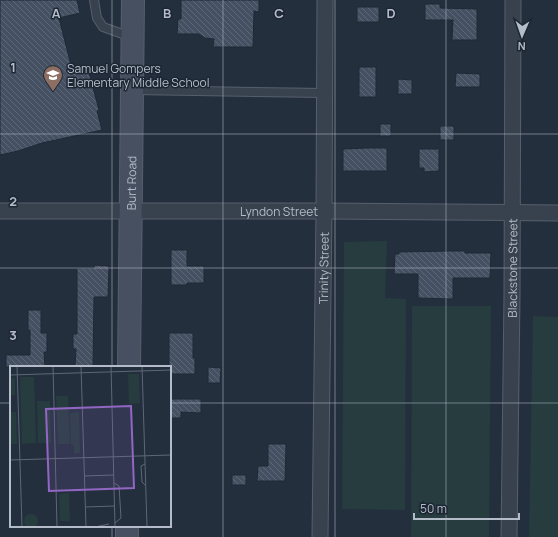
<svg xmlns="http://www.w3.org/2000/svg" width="558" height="537" viewBox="0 0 558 537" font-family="Manrope,sans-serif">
  <defs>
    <pattern id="building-back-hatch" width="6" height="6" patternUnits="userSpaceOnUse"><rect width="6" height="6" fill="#455162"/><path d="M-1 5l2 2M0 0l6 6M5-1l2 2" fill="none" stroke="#5d6877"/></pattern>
  </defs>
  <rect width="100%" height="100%" fill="#242f3e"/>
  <!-- grass -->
  <g fill="#263c3f">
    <polygon points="387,241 385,298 406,299 405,510 342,509 344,242"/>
    <polygon points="412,306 491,306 489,537 411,537"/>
    <polygon points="533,316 558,317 558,537 529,537"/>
  </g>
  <!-- building -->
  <g fill="url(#building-back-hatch)" stroke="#1f2835">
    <polygon points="0,0 77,0 80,13 59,18 73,73 88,69 99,110 97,111 102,130 42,143 18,151 0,155"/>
    <polygon points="181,0 259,0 259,12 254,11 253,47 213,47 214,39 205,38 199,34 177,34 178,19 181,19"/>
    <polygon points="425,4 440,4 440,8 477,9 477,40 452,40 453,20 425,20"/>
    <rect x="357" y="7" width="22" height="15"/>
    <rect x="359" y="67" width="17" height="30"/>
    <polygon points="456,73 480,74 480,87 455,87"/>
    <polygon points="398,79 412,80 412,94 398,94"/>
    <rect x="380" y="124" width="11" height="12"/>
    <rect x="440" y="126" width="14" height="14"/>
    <polygon points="367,148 387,148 387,171 343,171 343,149"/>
    <polygon points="419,149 439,149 439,171 424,172 424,168 419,168"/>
    <polygon points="171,250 187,250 187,266 204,266 204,283 187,283 187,285 171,285"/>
    <polygon points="450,251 465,251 465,253 491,253 490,278 453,278 453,299 418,298 418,274 394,274 395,254 399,254 399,252"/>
    <polygon points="94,265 109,266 108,297 94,297 93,367 75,367 76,349 73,349 73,334 77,334 77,268 94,268"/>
    <polygon points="28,310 41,310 41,333 47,333 47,352 44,352 45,367 6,367 6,355 30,355 30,330 28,330"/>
    <polygon points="169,333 193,333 193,358 195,358 195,374 170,374 170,367 169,367"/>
    <polygon points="208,367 221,368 220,383 208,383"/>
    <polygon points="170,399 201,399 201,413 181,412 181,418 170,418"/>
    <polygon points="268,444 286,444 285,481 257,481 258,466 268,466"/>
    <rect x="232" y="475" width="14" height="10"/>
  </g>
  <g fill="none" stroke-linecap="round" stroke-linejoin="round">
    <defs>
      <g id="lane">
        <polyline points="94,0 97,18 103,27 131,37"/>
        <polyline points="133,90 325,93"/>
      </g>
      <g id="street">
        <path id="s1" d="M0 211H324L558 213"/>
        <path id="s2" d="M320 537 324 211 325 0"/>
        <path id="s3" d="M509 537 512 295 513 0"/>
      </g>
      <g id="secondary">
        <path id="s4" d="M129 367 133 0"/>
        <polyline points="127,537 127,526"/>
      </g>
    </defs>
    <!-- lane casing -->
    <use href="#lane" stroke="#565f6c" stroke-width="10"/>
    <!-- street casing -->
    <use href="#street" stroke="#565f6c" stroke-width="17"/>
    <!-- secondary casing -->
    <use href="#secondary" stroke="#565f6c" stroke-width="24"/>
    <!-- lane -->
    <use href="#lane" stroke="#38414e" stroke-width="8"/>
    <!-- street -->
    <use href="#street" stroke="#38414e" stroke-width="15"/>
    <!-- secondary -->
    <use href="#secondary" stroke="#465061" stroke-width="22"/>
  </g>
  <!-- grid -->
  <path fill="none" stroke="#b4bcc9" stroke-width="1" stroke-opacity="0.55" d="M112 0V367M223 0V537M335 0V537M446 0V537M0 134H558M0 268H558M0 403H11M170 403H558M112 526V537"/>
  <!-- icons -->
  <defs>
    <symbol id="school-pin" viewBox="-11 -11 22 30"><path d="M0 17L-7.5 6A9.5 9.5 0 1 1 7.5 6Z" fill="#8d6e63" stroke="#1d2633"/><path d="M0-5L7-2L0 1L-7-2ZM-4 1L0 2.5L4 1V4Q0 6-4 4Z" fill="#fff"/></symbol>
  </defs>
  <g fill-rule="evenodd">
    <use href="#school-pin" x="42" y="64" width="22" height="30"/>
  </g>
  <g text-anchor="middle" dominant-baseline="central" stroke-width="3" stroke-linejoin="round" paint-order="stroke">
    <!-- poi labels -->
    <g font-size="12" fill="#b4bcc9" stroke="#1d2633" text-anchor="start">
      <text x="67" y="68">Samuel Gompers<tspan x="67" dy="14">Elementary Middle School</tspan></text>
    </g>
    <!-- street labels -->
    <g font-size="12" fill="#b4bcc9" stroke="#1d2633">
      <text stroke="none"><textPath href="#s4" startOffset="184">Burt Road</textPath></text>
      <text stroke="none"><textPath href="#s1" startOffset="279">Lyndon Street</textPath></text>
      <text stroke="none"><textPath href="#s2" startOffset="269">Trinity Street</textPath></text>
      <text stroke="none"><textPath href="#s3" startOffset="269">Blackstone Street</textPath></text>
    </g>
  </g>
  <!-- overview -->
  <g transform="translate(10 366)">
    <rect width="161" height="161" fill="#242f3e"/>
    <path d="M118 8H129L130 37 119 38ZM10 11H24L26 77 12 78ZM0 12H5V29H0ZM46 30H58L60 78H48ZM27 35H40L41 77H28ZM0 46H6L7 78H0ZM69 46 70 87 64 88V79H61L60 47ZM59 127 60 155H50L49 128ZM14 155a7 7 0 1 1 14 0a7 7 0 1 1-14 0Z" fill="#263c3f"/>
    <path fill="none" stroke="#5e6776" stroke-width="1" d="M7 0 12 161M43 0 47 161M71 0 76 161M101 0 105 161M132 0 137 161M0 9 161 4M0 94 161 89M135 98 131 100 132 116 135 119M74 110 104 109M104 117 109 120 111 152 105 157M75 141 104 140M85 161 99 158"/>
    <path fill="#9266c3" fill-opacity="0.15" stroke="#9266c3" stroke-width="2" d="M121 40 124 122 39 125 36 43Z"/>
    <rect width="161" height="161" fill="none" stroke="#b4bcc9" stroke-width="2"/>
  </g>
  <g font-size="13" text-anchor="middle" font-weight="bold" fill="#b4bcc9" stroke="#1d2633" stroke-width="3" stroke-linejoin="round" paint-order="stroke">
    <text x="56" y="18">A</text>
    <text x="167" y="18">B</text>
    <text x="279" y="18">C</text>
    <text x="391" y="18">D</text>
    <text x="13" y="72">1</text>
    <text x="13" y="206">2</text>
    <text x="13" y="340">3</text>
  </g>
  <!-- north arrow -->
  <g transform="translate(522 36) rotate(182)" stroke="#1d2633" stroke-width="3" paint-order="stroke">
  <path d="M0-3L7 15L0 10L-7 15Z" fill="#b4bcc9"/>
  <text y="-6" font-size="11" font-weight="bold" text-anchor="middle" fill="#b4bcc9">N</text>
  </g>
  <!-- scale -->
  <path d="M414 513v6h105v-6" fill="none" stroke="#b4bcc9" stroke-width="2"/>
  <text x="420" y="513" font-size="12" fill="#b4bcc9" stroke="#1d2633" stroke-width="3" paint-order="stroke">50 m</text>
</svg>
